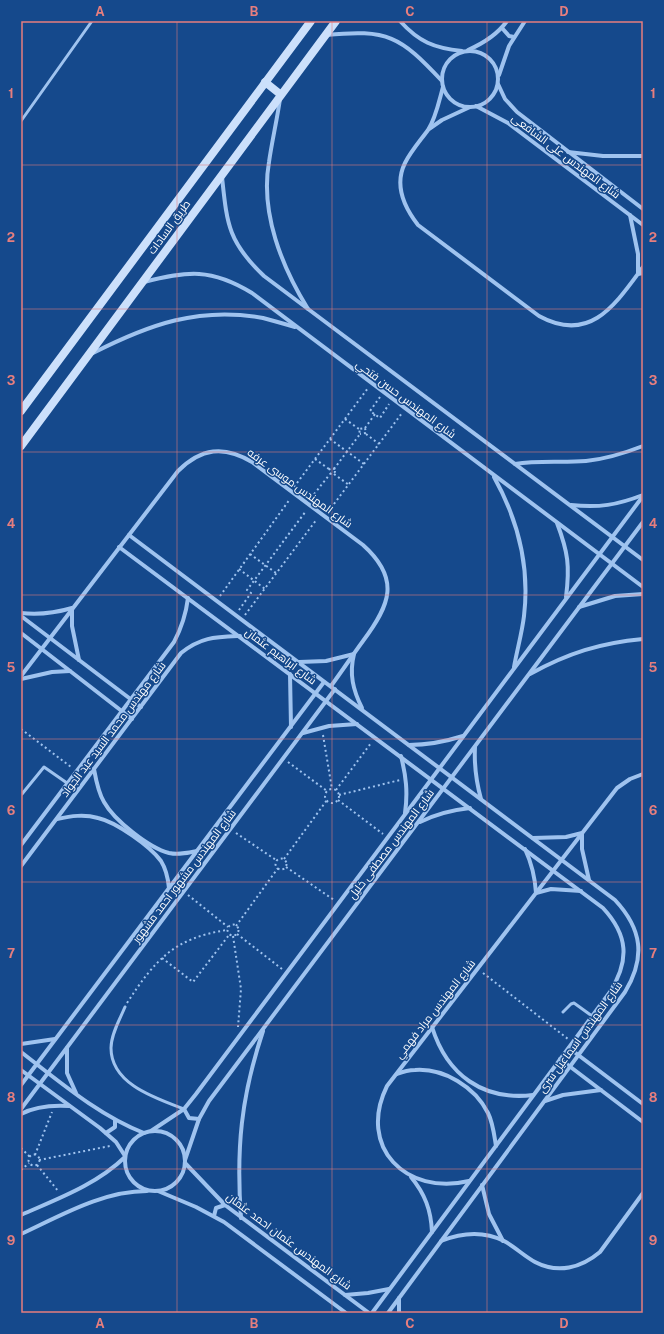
<svg xmlns="http://www.w3.org/2000/svg" width="664" height="1334" viewBox="0 0 664 1334" font-family="'Public Sans',Cairo,sans-serif">
  <rect width="100%" height="100%" fill="#15498c"/>
  <g fill="none" stroke-linecap="round" stroke-linejoin="round">
    <!-- path -->
    <g stroke="#9fc3ef" stroke-width="2" stroke-dasharray="2 3" stroke-linecap="butt">
      <polyline points="380,397 370,411 380,418 389,404"/>
      <polyline points="345,419 359,429"/>
      <polyline points="365,428 375,414"/>
      <polyline points="366,434 379,444"/>
      <polyline points="330,439 364,464"/>
      <polyline points="315,459 329,469"/>
      <circle cx="332" cy="471" r="3"/>
      <polyline points="334,469 360,434 359,429 365,428 366,433 360,434"/>
      <polyline points="334,474 349,485"/>
      <polyline points="294,487 368,388"/>
      <polyline points="311,498 330,474"/>
      <polyline points="328,512 402,413"/>
      <polyline points="250,554 276,573"/>
      <polyline points="239,569 265,589"/>
      <polyline points="220,596 290,499"/>
      <polyline points="239,610 251,593 247,590 306,511"/>
      <polyline points="245,615 317,519"/>
      <polyline points="21,729 71,767"/>
      <polyline points="323,735 332,789"/>
      <polyline points="288,762 327,791"/>
      <circle cx="332" cy="796" r="7"/>
      <polyline points="336,790 371,743"/>
      <polyline points="339,795 400,780"/>
      <polyline points="338,800 383,834"/>
      <polyline points="236,833 276,860"/>
      <circle cx="281" cy="864" r="5.5"/>
      <polyline points="284,859 327,800"/>
      <polyline points="286,867 334,900"/>
      <polyline points="188,895 228,927"/>
      <circle cx="233" cy="930" r="5.5"/>
      <polyline points="236,926 278,868"/>
      <polyline points="237,934 282,969"/>
      <polyline points="233,936 241,989 238,1027"/>
      <polyline points="162,958 193,982 229,935"/>
      <polyline points="483,973 568,1039"/>
      <path d="M127 1003C155 960 174 938 227 930"/>
      <polyline points="21,1148 30,1157"/>
      <circle cx="34" cy="1160" r="5.5"/>
      <polyline points="35,1155 52,1112"/>
      <polyline points="39,1160 110,1146"/>
      <polyline points="37,1165 59,1192"/>
      <polyline points="21,1170 29,1163"/>
    </g>
    <!-- service -->
    <g stroke="#9fc3ef" stroke-width="3">
      <polyline points="21,121 92,21"/>
      <polyline points="22,794 44,767 67,783"/>
      <path d="M125 1007C120 1019 111 1034 111 1048 111 1084 155 1098 184 1109"/>
      <polyline points="563,1012 571,1004 574,1003 592,1016"/>
    </g>
    <!-- minor -->
    <g stroke="#9fc3ef" stroke-width="4">
      <path d="M400 21C419 42 434 48 462 51"/>
      <polyline points="502,28 509,36 514,37"/>
      <path d="M326 35C388 29 400 36 442 81"/>
      <path d="M468 50C484 43 497 35 507 21"/>
      <circle cx="470" cy="79" r="28"/>
      <polyline points="499,75 509,46 525,21"/>
      <polyline points="498,84 505,99 517,112 643,209"/>
      <path d="M443 87C439 101 436 118 428 130 420 141 411 151 405 163 394 185 404 207 418 225L539 316C590 344 615 305 643 267"/>
      <path d="M280 99C277 120 272 141 269 162 260 213 282 267 308 309"/>
      <polyline points="476,106 508,123 643,225"/>
      <polyline points="429,129 442,120 470,107"/>
      <polyline points="568,152 603,156 643,156"/>
      <path d="M222 177C227 224 228 242 264 276L643 560"/>
      <polyline points="630,215 638,254 638,274 643,273"/>
      <path d="M144 282C188 271 211 268 252 293L643 587"/>
      <path d="M93 353C148 325 199 306 263 318 274 321 285 324 295 327"/>
      <path d="M515 464C539 460 562 463 586 461 606 459 625 453 643 446"/>
      <path d="M494 477C518 520 530 566 524 616 522 633 517 650 514 667"/>
      <path d="M571 505C599 508 617 505 643 495"/>
      <path d="M557 523C568 552 570 566 566 597"/>
      <path d="M129 535 615 900C642 929 646 957 625 992L388 1313"/>
      <path d="M119 547 603 908C628 935 630 960 610 992L372 1313"/>
      <polyline points="579,607 615,596 643,594"/>
      <path d="M21 613C39 615 55 613 72 608V626L79 660"/>
      <polyline points="21,616 141,707"/>
      <polyline points="21,633 132,719"/>
      <path d="M299 662 326 661 354 654C349 674 353 690 362 708"/>
      <polyline points="290,674 291,727"/>
      <path d="M530 674C568 653 600 643 643 639"/>
      <path d="M21 676 178 471C201 448 224 445 252 462L363 545C401 579 390 605 363 641 352 656 342 671 331 686"/>
      <polyline points="21,679 52,672 70,671"/>
      <polyline points="303,733 329,726 357,724"/>
      <path d="M409 745C428 745 444 742 463 736"/>
      <path d="M475 747C474 766 476 781 481 799"/>
      <path d="M401 756C406 776 408 792 405 813"/>
      <path d="M94 769C96 780 98 792 104 802 114 820 149 848 169 853 179 855 187 853 197 851"/>
      <path d="M57 819C71 816 84 814 98 818 116 822 150 846 161 861 166 869 168 878 169 888"/>
      <path d="M420 822C436 814 452 810 470 808"/>
      <polyline points="533,838 566,837 582,833 582,849 589,880"/>
      <path d="M21 845 174 642C182 627 186 614 188 598"/>
      <path d="M525 849C532 864 535 877 536 893L551 889 581 891"/>
      <path d="M21 866 181 653C201 637 215 637 240 636"/>
      <path d="M432 1027C447 1075 483 1101 533 1095"/>
      <polyline points="21,1044 55,1039"/>
      <polyline points="67,1048 67,1073 76,1093"/>
      <polyline points="569,1048 643,1104"/>
      <path d="M21 1052C60 1082 98 1115 144 1133"/>
      <polyline points="560,1059 643,1122"/>
      <polyline points="21,1070 100,1128 116,1142 125,1156"/>
      <path d="M397 1074C402 1072 409 1070 415 1070 444 1068 475 1087 488 1113 493 1123 494 1134 496 1146"/>
      <polyline points="21,1085 324,682"/>
      <polyline points="545,1101 563,1095 601,1090"/>
      <polyline points="21,1109 335,689"/>
      <polyline points="184,1109 189,1118 199,1119"/>
      <path d="M21 1114C36 1106 52 1105 69 1106"/>
      <circle cx="155" cy="1161" r="30"/>
      <polyline points="151,1131 184,1109 196,1094 643,496"/>
      <polyline points="106,1133 115,1127 115,1120"/>
      <polyline points="185,1160 199,1119 209,1101 643,522"/>
      <polyline points="185,1163 225,1205 369,1313"/>
      <path d="M411 1177C425 1194 431 1210 432 1232"/>
      <path d="M469 1181C406 1196 357 1147 387 1086L617 788 630 779 643 774"/>
      <polyline points="482,1185 489,1214 503,1241"/>
      <polyline points="158,1191 196,1207 224,1222 346,1313"/>
      <path d="M21 1215C57 1199 96 1185 125 1157"/>
      <polyline points="214,1216 216,1208 225,1205"/>
      <path d="M241 1218C236 1149 241 1097 263 1031"/>
      <path d="M21 1234C60 1216 102 1191 147 1191"/>
      <path d="M441 1241C461 1233 484 1231 504 1241 515 1247 524 1256 535 1262 558 1274 581 1268 600 1252L643 1193"/>
      <polyline points="345,1295 368,1293 389,1289"/>
      <polyline points="399,1298 399,1313"/>
    </g>
    <!-- secondary -->
    <g stroke="#cce0fb" stroke-width="8">
      <polyline points="265,82 280,94"/>
      <polyline points="21,411 311,21"/>
      <polyline points="21,446 336,21"/>
    </g>
  </g>
  <!-- grid -->
  <path fill="none" stroke="#e67e7e" stroke-width="1" stroke-opacity="0.55" d="M177 21V1313M332 21V1313M487 21V1313M21 165H643M21 309H643M21 452H643M21 595H643M21 739H643M21 882H643M21 1025H643M21 1169H643"/>
  <g text-anchor="middle" dominant-baseline="central" stroke-width="3" stroke-linejoin="round" paint-order="stroke">
    <!-- street labels -->
    <g font-size="11" fill="#fff" stroke="#15498c">
      <text transform="translate(566 156) rotate(37)">شارع المهندس على الشافعى</text>
      <text transform="translate(169 227) rotate(-54)">طريق السادات</text>
      <text transform="translate(406 399) rotate(37)">شارع المهندس حسن فتحي</text>
      <text transform="translate(300 488) rotate(36)">شارع المهندس موسى عرفه</text>
      <text transform="translate(281 656) rotate(37)">شارع ابراهيم عثمان</text>
      <text transform="translate(113 729) rotate(-53)">شارع مهندس محمد السيد عبد الجواد</text>
      <text transform="translate(391 844) rotate(-53)">شارع المهندس مصطفى خليل</text>
      <text transform="translate(184 876) rotate(-53)">شارع المهندس مشهور احمد مشهور</text>
      <text transform="translate(435 1009) rotate(-52)">شارع المهندس مراد فهمي</text>
      <text transform="translate(580 1037) rotate(-54)">شارع المهندس اسماعيل سرى</text>
      <text transform="translate(289 1241) rotate(37)">شارع المهندس عثمان احمد عثمان</text>
    </g>
  </g>
  <!-- border -->
  <rect width="664" height="1334" fill="none" stroke="#15498c" stroke-width="44"/>
  <rect x="22" y="22" width="620" height="1290" fill="none" stroke="#e67e7e" stroke-width="1.5"/>
  <g font-size="13" text-anchor="middle" font-weight="bold" fill="#e67e7e">
    <text x="100" y="16">A</text>
    <text x="254" y="16">B</text>
    <text x="410" y="16">C</text>
    <text x="564" y="16">D</text>
    <text x="11" y="98">1</text>
    <text x="653" y="98">1</text>
    <text x="11" y="242">2</text>
    <text x="653" y="242">2</text>
    <text x="11" y="385">3</text>
    <text x="653" y="385">3</text>
    <text x="11" y="528">4</text>
    <text x="653" y="528">4</text>
    <text x="11" y="672">5</text>
    <text x="653" y="672">5</text>
    <text x="11" y="815">6</text>
    <text x="653" y="815">6</text>
    <text x="11" y="958">7</text>
    <text x="653" y="958">7</text>
    <text x="11" y="1102">8</text>
    <text x="653" y="1102">8</text>
    <text x="11" y="1245">9</text>
    <text x="653" y="1245">9</text>
    <text x="100" y="1328">A</text>
    <text x="254" y="1328">B</text>
    <text x="410" y="1328">C</text>
    <text x="564" y="1328">D</text>
  </g>
</svg>
